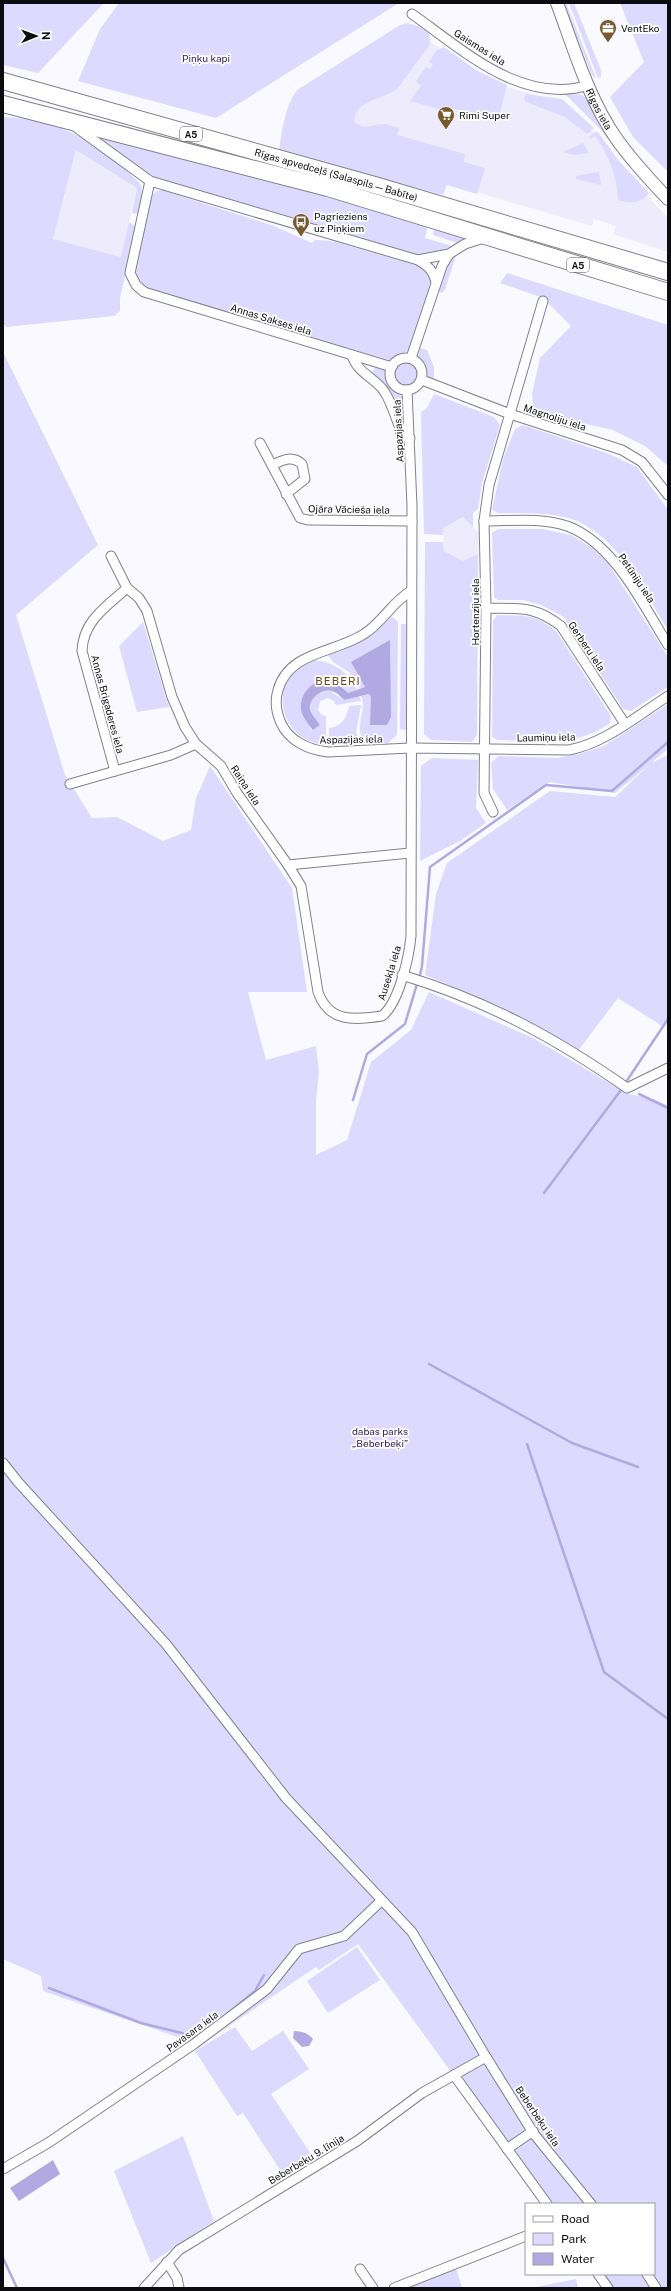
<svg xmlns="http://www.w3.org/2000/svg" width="671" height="2291" viewBox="0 0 671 2291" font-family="'Public Sans',sans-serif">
  <rect width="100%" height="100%" fill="#faf9ff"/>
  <!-- built -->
  <g fill="#edebfc">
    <polygon points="425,38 473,71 506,87 562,102 589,126 604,143 620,167 668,218 668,252 613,234 616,226 594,219 592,226 336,151 350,101"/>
    <polygon points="76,150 137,188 121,257 53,239"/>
    <polygon points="463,517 479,533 478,554 463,562 444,551 443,528"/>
  </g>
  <!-- green -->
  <g fill="#ded9ff">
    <polygon points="3,3 104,3 38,73 3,65"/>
    <polygon points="119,3 399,3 216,118 78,81 100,29"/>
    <polygon points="563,3 566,3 596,78 592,75"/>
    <polygon points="569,3 574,3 601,70 601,77 598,78"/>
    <polygon points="620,3 668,3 668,172 633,137 610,97 644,62"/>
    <path d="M407 23 418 26 429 33 430 44 398 88C384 100 356 99 354 121 363 132 376 123 385 124 390 125 394 127 399 128L397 135 465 154 464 162 485 168 477 194 447 185 443 195 279 150C282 130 285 106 297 90L400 25Z"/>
    <polygon points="444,47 476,70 507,85 498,120 444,106 443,110 410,101 421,86 416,81 426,67 430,69 433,64 429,62 436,51"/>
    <polygon points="526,94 562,99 594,128 587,134 565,117 526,102 524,99"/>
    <path d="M579 94C590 97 594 114 599 123 613 148 632 168 651 189L625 162 601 130 566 95Z"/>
    <path d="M3 117C60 119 103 144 141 185L142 200 139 214 132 213 137 188 76 150 53 239 121 257 129 222 136 227 120 298V311L114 316 6 327 3 322Z"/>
    <path d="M597 131 619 161 649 193C642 203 629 204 618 200 617 176 609 155 595 136L591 139 589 137Z"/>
    <path d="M98 132 428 225 425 238 452 246C438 254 423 256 407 253L158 179 144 172 95 136Z"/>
    <polygon points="583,143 589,153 574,155 563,152"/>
    <polygon points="599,172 601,185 576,179 576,176"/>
    <polygon points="162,190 274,226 312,243 315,240 332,241 423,267 431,281 408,351 389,360 150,291 138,279 135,268 152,196 156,191"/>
    <polygon points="434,227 462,235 462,240 457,243 433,235"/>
    <polygon points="456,255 445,290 442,293 437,291 446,265"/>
    <polygon points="507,273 668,325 668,466 645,446 613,430 534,413 532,394 540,358 571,326 543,298 500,283"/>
    <polygon points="420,348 427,350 434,367 434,381 428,377 426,366 418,356"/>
    <polygon points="3,352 98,545 16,615 65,775 92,818 117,817 163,841 191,830 196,798 210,766 292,888 307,992 248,992 266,1060 316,1046 319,1072 316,1102 316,1155 347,1140 371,1062 411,1030 429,992 533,1038 628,1094 654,1099 668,1106 668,2288 607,2288 597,2274 654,2274 654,2204 547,2204 358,1944 319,1970 316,1967 201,2045 43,1991 41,1976 3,1959"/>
    <circle cx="407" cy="374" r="12"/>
    <path d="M376 366 384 369 389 384 403 398 404 412 397 414C400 398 383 381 371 374Z"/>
    <polygon points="434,394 494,417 500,425 482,483 478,509 473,513 473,527 463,517 443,528 443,535 424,534 421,412 427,408"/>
    <path d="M523 425 609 454 637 467 668 510V630C643 590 621 541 577 521 557 512 519 513 498 513L492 510 503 459 515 429Z"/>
    <polygon points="498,529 543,529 571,535 594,549 608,563 668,657 668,687 631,711 623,709 564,617 541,605 523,600 498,600 494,597 492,533"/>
    <polygon points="425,542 443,542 444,551 463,561 478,554 477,735 472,742 431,740 424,734"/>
    <path d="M497 615C523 616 535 613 556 631L611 716 610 723C574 748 540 741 498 740L492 737 493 621Z"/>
    <path d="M391 616 398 622 397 735 388 743H367C351 730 368 713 361 696L369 694 391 717 365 687 359 689 349 672 333 662 328 655C354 647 372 636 391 616Z"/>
    <polygon points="143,622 169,707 137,712 119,646"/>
    <polygon points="401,624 406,624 406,730 400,729"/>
    <path d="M314 660C334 662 349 672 357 690L348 693 340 685 314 684 304 718 312 730 320 725C317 721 312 716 311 711 307 699 320 690 330 691L344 700 359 696 361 701 336 705 334 701 328 698 320 701 318 710 322 715 326 716V745C277 742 265 674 314 660Z"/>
    <polygon points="668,704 668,749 651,763 668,755 668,1018 662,1026 618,998 578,1051 492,1003 425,975 436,894 447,863 550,791 615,797 649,765 615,793 550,782 507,810 493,789 491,763 498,756 557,758 579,754 604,746"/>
    <path d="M361 705 356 733 363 744 329 745V728C341 727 347 718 349 706Z"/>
    <polygon points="432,758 478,760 476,808 486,823 460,841 420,861 421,766"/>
    <polygon points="357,1947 380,1980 328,2013 307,1981"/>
    <polygon points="235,2027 252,2051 283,2031 309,2069 271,2094 313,2157 284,2176 243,2113 237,2116 195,2051"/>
    <polygon points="183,2136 214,2221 151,2263 114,2171"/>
    <polygon points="456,2268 462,2288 404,2288"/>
    <polygon points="576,2279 578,2288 531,2288"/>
  </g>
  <!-- water -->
  <g fill="#b2a9e2">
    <path d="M390 640 391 717 387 725H370L371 697 369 694 344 700C340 696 337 692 331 691 321 688 306 701 311 712 313 716 317 721 320 725L313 730C307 723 300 714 301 705 301 693 314 679 327 681 336 682 342 687 348 693L365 687 351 662Z"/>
    <path d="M294 2031C301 2031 308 2033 313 2039L309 2046 302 2047 293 2038Z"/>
    <polygon points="53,2160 60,2174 19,2201 10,2188"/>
  </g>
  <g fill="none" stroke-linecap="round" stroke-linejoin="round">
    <!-- stream -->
    <g stroke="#b2a9e2" stroke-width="2.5">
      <polyline points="420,975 422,966 430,867 546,785 612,791 668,742"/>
      <polyline points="626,1082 668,1019"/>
      <polyline points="639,1094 668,1108"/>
      <polyline points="353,1100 367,1054 405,1024 417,984"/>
      <polyline points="544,1193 621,1090"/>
      <polyline points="429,1364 572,1443 638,1467"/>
      <polyline points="527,1444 604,1672 668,1719"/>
      <polyline points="49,1988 141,2023 198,2037"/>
      <polyline points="227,2014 255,1991 264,1975"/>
      <polyline points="3,2258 17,2288"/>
    </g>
    <defs>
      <g id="street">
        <path d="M412 14C462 49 522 106 589 85"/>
        <path d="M73 125 150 181 418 260C428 266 433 270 436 282"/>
        <polyline points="150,181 130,273 136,285 144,292 392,367"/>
        <polyline points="418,260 449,254 465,244 484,238"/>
        <path d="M352 355C357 373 374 377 384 391 392 403 396 419 401 431L405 437 410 438"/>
        <circle cx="406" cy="374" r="16"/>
        <polyline points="411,358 442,266 449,254"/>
        <polyline points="422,380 510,414 622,450 642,462 668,495"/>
        <polyline points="260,443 300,518 308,520 412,521"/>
        <path d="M272 465C283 460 292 455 302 464L305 479 286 494"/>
        <path d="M484 521C511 521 541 517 567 526 614 543 643 605 668 645"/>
        <polyline points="111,556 127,588 139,598 147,611 172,697 185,727 196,744 221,766 237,793 288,865 410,853"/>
        <path d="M411 591C392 602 382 623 364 634 335 653 289 651 278 690 275 700 276 712 281 723 289 741 309 750 328 752L410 748 569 750C605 743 637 716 668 696"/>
        <path d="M486 608C519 609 534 605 561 626L625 724"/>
        <path d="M115 771 82 651C83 621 106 607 127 588"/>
        <polyline points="70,784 171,755 196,744"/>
        <polyline points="493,812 484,793 486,608 484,521 489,485 543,301"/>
        <path d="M288 865 301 886 318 992C329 1023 354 1020 382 1016 399 1003 409 957 411 936L412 506 407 390"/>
        <path d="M402 975C487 1001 554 1037 627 1088L668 1068"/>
        <polyline points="3,1463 18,1482 166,1644 286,1798 412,1932 486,2057 534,2134 591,2204"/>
        <polyline points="454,2075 547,2204"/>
        <polyline points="507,2149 533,2131"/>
        <polyline points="3,2169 48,2143 194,2044 267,1989 299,1949 344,1936 381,1901"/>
        <polyline points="167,2262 177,2278 179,2288"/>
        <polyline points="360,2269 373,2288"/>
        <polyline points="598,2274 608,2288"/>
        <polyline points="647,2274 656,2288"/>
        <polyline points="144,2288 179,2250 357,2141 422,2093 486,2057"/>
        <polyline points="394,2288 526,2236"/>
      </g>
      <g id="secondary">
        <path id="s1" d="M557 3C574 48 588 98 616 138 631 160 650 180 668 199"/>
      </g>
      <g id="highway">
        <path id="s2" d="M3 81 378 186 668 272"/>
        <polyline points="3,104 328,188 668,292"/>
      </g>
    </defs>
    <!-- street casing -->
    <use href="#street" stroke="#81808c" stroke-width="11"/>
    <!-- secondary casing -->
    <use href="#secondary" stroke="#81808c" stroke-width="14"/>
    <!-- highway casing -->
    <use href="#highway" stroke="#81808c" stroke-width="18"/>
    <!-- street -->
    <use href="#street" stroke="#fff" stroke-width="9"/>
    <!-- secondary -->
    <use href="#secondary" stroke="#fff" stroke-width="12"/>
    <!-- highway -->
    <use href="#highway" stroke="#fff" stroke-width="16"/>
  </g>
  <!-- icons -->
  <defs>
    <symbol id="office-pin" viewBox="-11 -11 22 30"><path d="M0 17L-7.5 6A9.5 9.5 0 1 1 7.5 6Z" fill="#79592f" stroke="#fff"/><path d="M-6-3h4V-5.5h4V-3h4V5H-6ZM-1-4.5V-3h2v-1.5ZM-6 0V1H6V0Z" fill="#fff"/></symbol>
    <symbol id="supermarket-pin" viewBox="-11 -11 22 30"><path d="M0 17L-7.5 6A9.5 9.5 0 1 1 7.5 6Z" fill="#79592f" stroke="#fff"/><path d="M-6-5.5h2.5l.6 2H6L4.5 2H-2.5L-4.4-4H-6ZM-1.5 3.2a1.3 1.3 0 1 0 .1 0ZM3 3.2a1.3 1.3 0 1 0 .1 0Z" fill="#fff"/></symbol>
    <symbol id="bus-pin" viewBox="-11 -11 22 30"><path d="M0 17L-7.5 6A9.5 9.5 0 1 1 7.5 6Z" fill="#79592f" stroke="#fff"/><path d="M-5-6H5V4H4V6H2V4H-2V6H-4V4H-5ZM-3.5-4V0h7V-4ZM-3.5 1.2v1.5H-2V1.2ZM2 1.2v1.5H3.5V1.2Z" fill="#fff"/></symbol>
  </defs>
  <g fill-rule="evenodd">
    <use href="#office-pin" x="598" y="18" width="20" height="27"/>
    <use href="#supermarket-pin" x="436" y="105" width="20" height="27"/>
    <use href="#bus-pin" x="291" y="212" width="20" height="27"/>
  </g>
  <g text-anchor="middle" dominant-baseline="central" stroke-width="3.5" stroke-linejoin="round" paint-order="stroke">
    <!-- shield labels -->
    <g fill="#fff" stroke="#555458" stroke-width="1">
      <rect x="180" y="127" width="22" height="14" rx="3"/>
      <rect x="567" y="258" width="22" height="14" rx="3"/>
    </g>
    <g font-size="9" font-weight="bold" fill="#0c0b10">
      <text x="191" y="134">A5</text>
      <text x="578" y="265">A5</text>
    </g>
    <!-- poi labels -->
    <g font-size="10" fill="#0c0b10" stroke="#fff" text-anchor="start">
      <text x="621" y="28">VentEko</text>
      <text x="459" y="115">Rimi Super</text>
      <text x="314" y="216">Pagrieziens<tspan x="314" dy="12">uz Piņķiem</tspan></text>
    </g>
    <!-- street labels -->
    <g font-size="10" fill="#0c0b10" stroke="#fff">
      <text transform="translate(480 47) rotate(32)">Gaismas iela</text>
      <text stroke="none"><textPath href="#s1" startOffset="114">Rīgas iela</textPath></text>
      <text stroke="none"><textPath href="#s2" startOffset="346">Rīgas apvedceļš (Salaspils — Babīte)</textPath></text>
      <text transform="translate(271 319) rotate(17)">Annas Sakses iela</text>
      <text transform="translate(555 417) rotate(18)">Magnoliju iela</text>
      <text transform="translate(398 431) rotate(-93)">Aspazijas iela</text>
      <text transform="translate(349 509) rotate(1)">Ojāra Vācieša iela</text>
      <text transform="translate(637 578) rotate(56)">Petūniju iela</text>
      <text transform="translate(475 612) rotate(-90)">Hortenziju iela</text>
      <text transform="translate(587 646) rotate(56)">Gerberu iela</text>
      <text transform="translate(108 704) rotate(75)">Annas Brigaderes iela</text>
      <text transform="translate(546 737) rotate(-1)">Laumiņu iela</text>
      <text transform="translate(351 739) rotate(-1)">Aspazijas iela</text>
      <text transform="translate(246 785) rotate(57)">Raiņa iela</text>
      <text transform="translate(389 973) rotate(-73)">Ausekļa iela</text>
      <text transform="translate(192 2031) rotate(-36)">Pavasara iela</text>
      <text transform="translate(538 2116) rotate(56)">Beberbeķu iela</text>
      <text transform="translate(306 2159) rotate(-31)">Beberbeķu 9. līnija</text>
    </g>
    <!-- park labels -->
    <g font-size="10" fill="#342264" stroke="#fff">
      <text x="206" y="58">Piņķu kapi</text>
      <text x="380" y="1431">dabas parks<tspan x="380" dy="12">„Beberbeķi”</tspan></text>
    </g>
    <!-- neighbourhood labels -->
    <g font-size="11" letter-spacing="1" fill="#684512" stroke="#fff">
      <text x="338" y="681">BEBERI</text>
    </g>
  </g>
  <!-- border -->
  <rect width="671" height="2291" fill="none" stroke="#0c0b10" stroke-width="8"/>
  <!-- legend -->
  <rect x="525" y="2203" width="130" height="72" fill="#ffffff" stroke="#9e9d9f"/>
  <rect x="533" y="2216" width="20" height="6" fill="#ffffff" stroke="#9e9d9f"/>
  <text x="561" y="2223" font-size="12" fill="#0c0b10">Road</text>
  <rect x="533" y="2233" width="20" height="12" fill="#ded9ff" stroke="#9e9d9f"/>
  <text x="561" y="2243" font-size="12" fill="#0c0b10">Park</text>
  <rect x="533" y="2253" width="20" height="12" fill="#b2a9e2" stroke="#9e9d9f"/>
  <text x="561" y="2263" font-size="12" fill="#0c0b10">Water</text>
  <!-- north arrow -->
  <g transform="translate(36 36) rotate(89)" stroke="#ffffff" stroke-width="3" paint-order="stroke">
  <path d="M0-3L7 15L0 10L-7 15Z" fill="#0c0b10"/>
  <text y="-6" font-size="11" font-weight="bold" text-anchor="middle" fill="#0c0b10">N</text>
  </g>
</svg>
